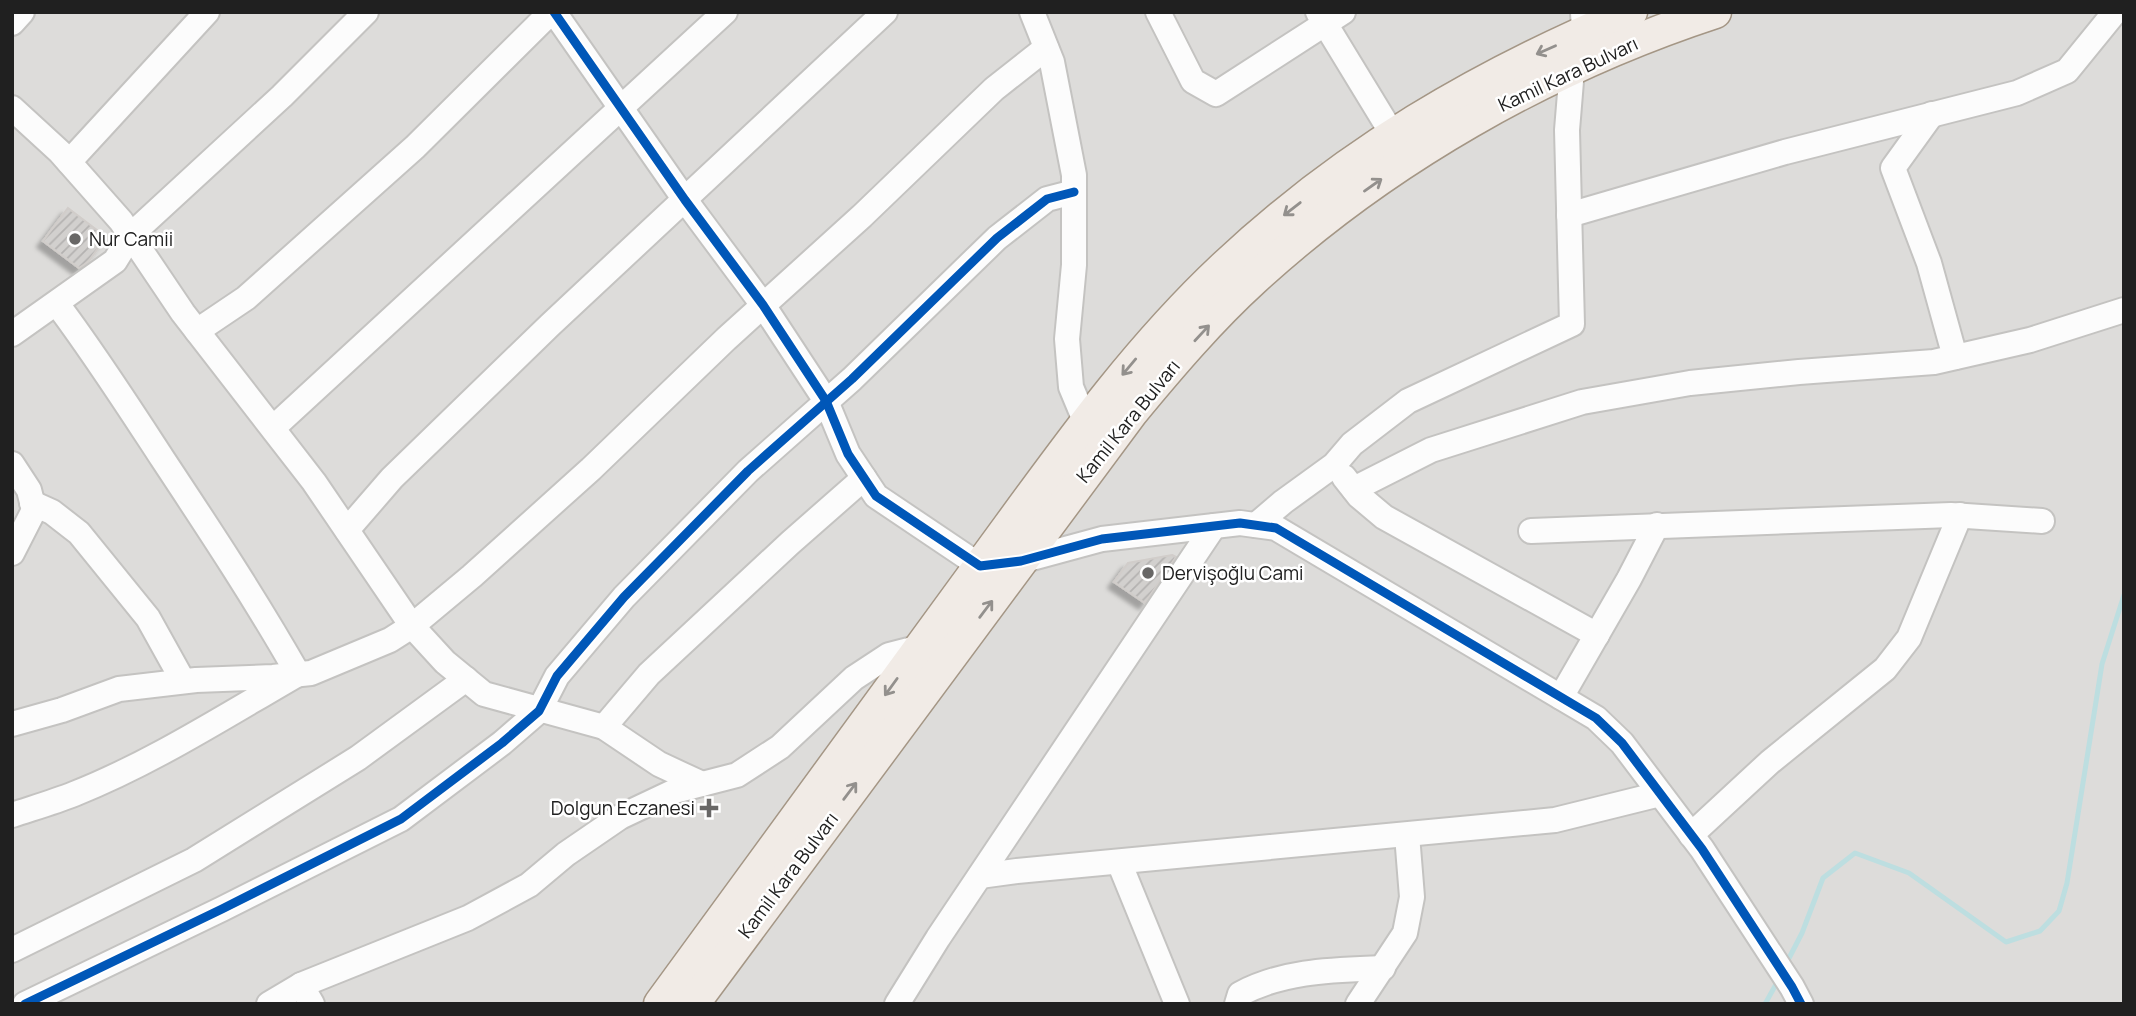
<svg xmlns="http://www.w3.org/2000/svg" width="2136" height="1016" viewBox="0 0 2136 1016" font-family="Manrope,sans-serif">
  <defs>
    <pattern id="building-hatch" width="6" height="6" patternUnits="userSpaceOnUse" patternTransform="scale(1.75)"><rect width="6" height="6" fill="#d2d0ce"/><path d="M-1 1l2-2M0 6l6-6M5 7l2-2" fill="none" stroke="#b4b2b1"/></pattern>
    <filter id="shadow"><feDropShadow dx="-6" dy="6" stdDeviation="2" flood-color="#0004"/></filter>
  </defs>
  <rect width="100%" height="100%" fill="#eeece9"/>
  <!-- residential -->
  <rect fill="#dddcda" x="12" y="12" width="2112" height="992"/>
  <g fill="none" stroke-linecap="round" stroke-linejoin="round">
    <!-- stream -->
    <g stroke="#bddee0" stroke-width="5">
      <polyline points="1786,964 1802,933 1823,878 1855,853 1909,873 2006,942 2040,931 2059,911 2067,883 2102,664 2124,595"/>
      <polyline points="1765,1004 1779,979"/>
    </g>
  </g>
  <!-- building -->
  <g fill="url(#building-hatch)" stroke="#d1cdca" stroke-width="2" filter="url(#shadow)">
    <polygon points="68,208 106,237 88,262 79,268 43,241"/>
    <polygon points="1172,555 1176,557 1145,603 1114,582 1128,563"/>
  </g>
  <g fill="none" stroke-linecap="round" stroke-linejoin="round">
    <defs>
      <g id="minor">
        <polyline points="554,12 685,200 763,305 826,401 848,454 876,496 980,566 1021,561 1102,539 1240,523 1276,528 1596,718 1622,743 1702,849 1792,987 1801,1004"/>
        <polyline points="1032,12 1052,62 1074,175 1074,265 1067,339 1071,387 1086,423"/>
        <polyline points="1158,12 1193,81 1216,94 1343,12"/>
        <polyline points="1318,12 1393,135"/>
        <polyline points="12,23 22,12"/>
        <polyline points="12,108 60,152 121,221 183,313 314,482 412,626 445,662 484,694 604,727 659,764 702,784"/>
        <polyline points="1932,114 1893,168 1929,263 1955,357"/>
        <polyline points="69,162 207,12"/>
        <polyline points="1569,215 1785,152 2017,93 2067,71 2115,12"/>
        <polyline points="197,331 246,298 415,147 551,12"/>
        <polyline points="12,334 115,261 131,235 282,96 366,12"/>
        <polyline points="273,428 725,12"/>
        <polyline points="12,464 29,490 34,510 12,553"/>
        <polyline points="1344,477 1359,496 1384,517 1597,635"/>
        <polyline points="1354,489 1431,450 1582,402 1690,383 1799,372 1934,362 2030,340 2124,310"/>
        <polyline points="32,503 52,512 79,533 148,618 183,681"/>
        <polyline points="1256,525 1283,502 1334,465 1352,444 1408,401 1572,324 1567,130 1572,69 1584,32 1583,12"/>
        <polyline points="347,530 392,478 550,325 885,12"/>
        <polyline points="1531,531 1951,515 2042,521"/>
        <polyline points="1561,697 1629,579 1657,525"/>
        <polyline points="12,724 62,710 119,689 196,680 273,677 311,673 390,640 412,626 472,576 591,469 726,339 862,216 994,89 1046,48"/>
        <polyline points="604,727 649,674 790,543 864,478"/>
        <path d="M12 815C33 808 54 802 74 794 152 763 225 716 298 674 256 600 209 529 162 458 128 406 94 353 57 304"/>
        <polyline points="1691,835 1770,762 1885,669 1909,638 1960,515"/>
        <polyline points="1119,862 1177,1004"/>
        <polyline points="980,876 1017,871 1555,820 1660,794"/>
        <polyline points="12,950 194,860 358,758 466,679"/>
        <polyline points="301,985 312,1004"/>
        <polyline points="25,1004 222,909 401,819 502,743 539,711 557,676 624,597 748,471 852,379 997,238 1047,199 1074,192"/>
        <polyline points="269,1004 301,985 468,918 529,885 566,854 620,817 675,791 737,775 780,747 854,678 889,655 920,647"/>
        <polyline points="897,1004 938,938 1214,526"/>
        <path d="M1237 1004 1240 994C1285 970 1334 970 1383 968"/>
        <polyline points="1358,1004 1405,933 1412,897 1407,835"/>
      </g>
      <g id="major">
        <path d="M660 1004C764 860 869 717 974 574 1053 467 1127 358 1224 267 1344 154 1480 75 1631 12"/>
        <path d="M693 1004 1132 412C1170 366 1210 319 1254 279 1384 160 1547 67 1715 12"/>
      </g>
    </defs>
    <!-- minor casing -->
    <use href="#minor" stroke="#c4c3c1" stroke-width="28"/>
    <!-- major casing -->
    <use href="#major" stroke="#a49685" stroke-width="35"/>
    <!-- minor -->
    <use href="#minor" stroke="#fcfcfc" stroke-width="24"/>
    <!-- major -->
    <use href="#major" stroke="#f1ebe6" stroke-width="32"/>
    <defs>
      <g id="cycleway">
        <polyline points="554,12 685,200 763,305 826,401 848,454 876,496 980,566 1021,561 1102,539 1240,523 1276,528 1596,718 1622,743 1702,849 1792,987 1801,1004"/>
        <polyline points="25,1004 222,909 401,819 502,743 539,711 557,676 624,597 748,471 852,379 997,238 1047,199 1074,192"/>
      </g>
    </defs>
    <!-- cycleway casing -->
    <use href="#cycleway" stroke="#fff" stroke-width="13"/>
    <!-- cycleway -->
    <use href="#cycleway" stroke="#0057b8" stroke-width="9"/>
  </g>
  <!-- one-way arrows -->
  <defs><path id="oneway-shaft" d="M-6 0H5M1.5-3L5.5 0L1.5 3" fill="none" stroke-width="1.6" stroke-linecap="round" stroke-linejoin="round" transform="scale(1.75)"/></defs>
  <g stroke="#93908d">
    <use href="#oneway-shaft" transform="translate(1546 50) rotate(156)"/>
    <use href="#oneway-shaft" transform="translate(1373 185) rotate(-35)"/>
    <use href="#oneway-shaft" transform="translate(1292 209) rotate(142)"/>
    <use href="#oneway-shaft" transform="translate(1202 333) rotate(-47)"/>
    <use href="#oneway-shaft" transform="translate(1129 367) rotate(130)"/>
    <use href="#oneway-shaft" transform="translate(986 609) rotate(-53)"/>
    <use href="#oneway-shaft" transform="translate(891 687) rotate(126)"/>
    <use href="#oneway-shaft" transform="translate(850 791) rotate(-53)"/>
  </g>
  <!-- markers -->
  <g fill="#686766" stroke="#fff" stroke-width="2.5">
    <circle cx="75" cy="239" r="7"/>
    <circle cx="1148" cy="573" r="7"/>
    <path d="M705.5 797.5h7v7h7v7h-7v7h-7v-7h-7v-7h7z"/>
  </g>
  <g text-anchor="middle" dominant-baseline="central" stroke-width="5" stroke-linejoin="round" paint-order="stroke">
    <!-- street labels -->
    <g font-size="19" fill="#202020" stroke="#fff">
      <text transform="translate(1568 74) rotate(-25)">Kamil Kara Bulvarı</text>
      <text transform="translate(1128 421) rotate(-51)">Kamil Kara Bulvarı</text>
      <text transform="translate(788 875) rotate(-53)">Kamil Kara Bulvarı</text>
    </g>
    <!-- poi labels -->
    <g font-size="19" fill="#202020" stroke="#fff" text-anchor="start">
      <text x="89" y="239">Nur Camii</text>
      <text x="1162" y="573">Dervişoğlu Cami</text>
      <text x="695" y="808" text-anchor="end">Dolgun Eczanesi</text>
    </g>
  </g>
  <!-- border -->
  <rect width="2136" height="1016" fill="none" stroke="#202020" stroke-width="28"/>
</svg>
